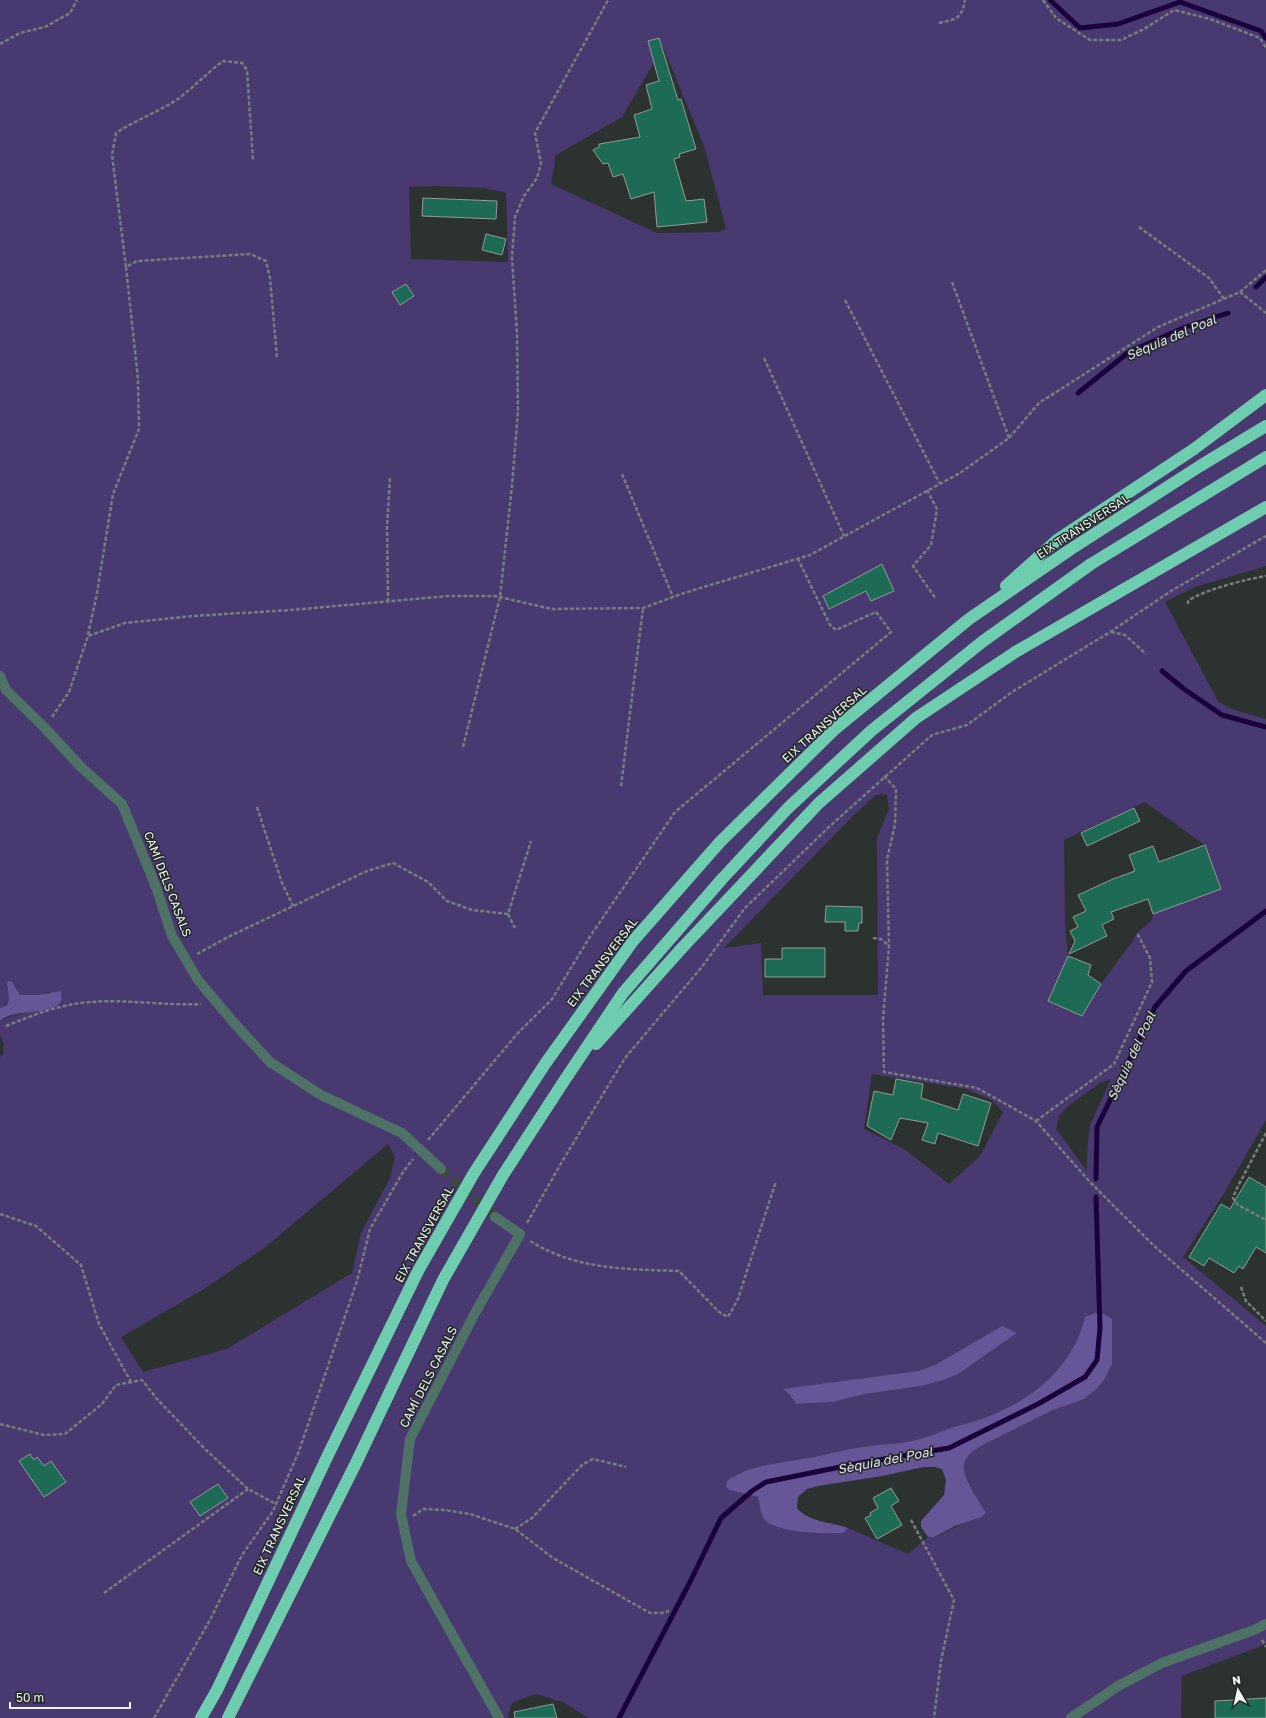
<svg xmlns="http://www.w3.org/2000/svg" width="1266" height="1718" viewBox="0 0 1266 1718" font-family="'Golos Text',sans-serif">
  <rect width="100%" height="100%" fill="#2c3230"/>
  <!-- green -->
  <path fill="#483971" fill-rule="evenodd" d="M0 0H1266V566L1195 587 1165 602 1218 701 1231 709 1266 719V1120L1223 1195 1183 1257 1266 1326V1643L1256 1648 1182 1676 1181 1718H588L563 1702 536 1694 513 1702 508 1713 509 1718H0V1057L3 1054 4 1044 0 1035V1021L11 1016 54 1007C60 1004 63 1001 62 994L48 992 37 995H20L12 982 7 987C10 998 11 1003 0 1008ZM663 47 704 146 726 228 720 232 657 233 551 184 556 155 622 117ZM436 186 485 188 506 193 508 262 411 259 409 187ZM882 794 887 795 889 809 877 838 878 995H763L761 943 724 948 853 816 876 795ZM1145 802 1205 845 1221 889 1153 914 1152 920 1137 933 1132 942 1101 984 1081 1016 1048 1001 1068 956 1065 922 1064 840ZM872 1074 967 1089 993 1101 1003 1112 980 1156 949 1184 904 1149 864 1129ZM1111 1079 1090 1125 1087 1152V1171L1056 1129 1059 1116 1068 1106 1100 1083ZM388 1144 395 1157 390 1178 361 1233 352 1273 227 1349 143 1372 121 1337 204 1289 263 1249ZM1085 1317 1112 1363 1101 1385 1089 1396 1053 1410 981 1446C975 1450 968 1454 965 1461 959 1473 980 1502 986 1513L934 1537H928L908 1554 848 1528 843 1533H837C820 1532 773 1534 764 1518 760 1512 760 1504 758 1497L741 1492 732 1477C757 1463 786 1463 813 1457 832 1453 851 1448 870 1446 885 1444 900 1444 915 1441 931 1437 945 1429 961 1425 982 1419 1004 1412 1023 1400 1052 1382 1076 1351 1085 1317ZM1002 1326 1017 1333 958 1374 944 1380 921 1386 865 1394 820 1403 796 1404 790 1395 784 1390 918 1371 935 1365Z"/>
  <!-- forest -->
  <g fill="#675697">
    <path d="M8 981 12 982 20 995H37L61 991 62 1000C52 1018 14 1007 0 1021V1008L7 1005 9 999 7 983Z"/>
    <path d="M1095 1313 1104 1314 1112 1319V1364L1104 1380 1097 1389 1084 1399 1053 1410 981 1446C975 1450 968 1454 965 1461 959 1474 980 1502 986 1513L981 1517 955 1526 934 1537H928L921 1527V1521L944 1495 946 1480 942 1469 935 1467H924L882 1476 818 1486 807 1489 798 1497 797 1508C808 1522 831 1522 848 1528L843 1533C826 1534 776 1533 765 1520 760 1514 760 1504 758 1497L730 1490 726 1487 727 1481C752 1463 785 1463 814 1457 832 1453 851 1448 870 1446 884 1444 898 1444 912 1441 929 1438 944 1429 961 1425 1018 1410 1069 1378 1085 1317Z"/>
    <polygon points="1002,1326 1017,1333 958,1374 944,1380 921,1386 865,1394 832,1402 796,1404 790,1395 783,1389 918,1371 935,1365"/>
  </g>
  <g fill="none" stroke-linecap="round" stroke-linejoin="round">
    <!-- stream -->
    <g stroke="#1a013c" stroke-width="5">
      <polyline points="1050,0 1080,28 1118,24 1180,2 1261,31 1266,38"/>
      <polyline points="1256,287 1266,277"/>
      <polyline points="1078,393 1129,352 1183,328 1228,313"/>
      <polyline points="1162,671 1184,689 1222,715 1266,727"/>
      <polyline points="1096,1179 1097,1127 1155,1007 1186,971 1266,911"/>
      <polyline points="619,1718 691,1580 721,1518 752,1491 766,1482 860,1463 949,1448 1038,1404 1085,1377 1097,1360 1100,1328 1096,1197"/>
    </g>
  </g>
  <!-- building -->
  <g fill="#1e6b55" stroke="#939b98">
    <polygon points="659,38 678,100 681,99 696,149 679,154 680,157 674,159 686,201 704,199 707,222 657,227 654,192 631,199 623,174 613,177 608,163 603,164 593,150 599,147 599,144 640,137 634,115 652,109 646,85 659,81 648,41"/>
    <polygon points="423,198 497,201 496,219 422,216"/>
    <polygon points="486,234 506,239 502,255 482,250"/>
    <polygon points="406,284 414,296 400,305 392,292"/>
    <polygon points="882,564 894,591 871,601 866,591 829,609 823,596"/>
    <polygon points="1134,808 1140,821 1087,846 1081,833"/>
    <polygon points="1205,845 1221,889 1153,914 1148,899 1111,912 1114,919 1102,925 1107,936 1069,954 1075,941 1070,931 1078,927 1073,917 1086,911 1078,895 1113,879 1135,871 1129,855 1153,846 1159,862"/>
    <polygon points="826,906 862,907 862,923 859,923 858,931 845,931 845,922 825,922"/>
    <polygon points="782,948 825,948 825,977 765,977 765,959 782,959"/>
    <polygon points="1068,956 1091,965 1088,975 1101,984 1082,1016 1048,1001"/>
    <polygon points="896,1079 923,1084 921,1098 958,1110 963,1094 991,1103 978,1146 938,1133 935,1144 922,1140 928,1123 900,1118 891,1140 867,1126 874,1091 893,1095"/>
    <polygon points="1249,1177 1266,1187 1266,1253 1256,1247 1243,1269 1239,1266 1234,1273 1209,1258 1204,1266 1189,1257 1221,1204 1230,1209"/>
    <polygon points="30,1454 34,1460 37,1457 44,1466 51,1461 66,1482 44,1497 19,1461"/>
    <polygon points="218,1484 228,1498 200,1516 190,1502"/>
    <polygon points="891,1488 899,1501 891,1506 902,1525 877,1539 865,1518 871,1515 870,1513 878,1508 873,1498"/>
    <polygon points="1266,1698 1266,1718 1215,1718 1215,1701"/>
    <polygon points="553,1704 557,1718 515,1718 514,1712"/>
  </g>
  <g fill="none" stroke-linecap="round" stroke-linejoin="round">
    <!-- minor-tunnel -->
    <polyline stroke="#404644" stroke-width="10" stroke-dasharray="10 5" stroke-linecap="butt" points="441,1169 495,1217"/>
    <!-- path -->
    <g stroke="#787d7c" stroke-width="2.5" stroke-dasharray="4 2" stroke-linecap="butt">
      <polyline points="1043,0 1056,18 1090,40 1121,40 1144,29 1174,10 1210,19 1260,38 1266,48"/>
      <path d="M939 23C956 19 962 19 965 0"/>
      <polyline points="0,44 20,33 45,27 70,13 77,0"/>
      <polyline points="1139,227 1209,278 1224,299"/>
      <path d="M126 267 112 155 116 133C136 120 158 112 178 99 194 87 207 73 223 61L242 63 247 70 253 161"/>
      <polyline points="952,282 1009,438"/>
      <polyline points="1240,292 1266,313"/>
      <polyline points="845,300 940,484"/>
      <polyline points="764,358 844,536"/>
      <polyline points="622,474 673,597"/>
      <polyline points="927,490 937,509 931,545 913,566 936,599"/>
      <polyline points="388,602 387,527 390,478"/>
      <path d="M1188 604V601C1203 590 1247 579 1266 576"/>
      <polyline points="1111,632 1125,635 1146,654"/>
      <polyline points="88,635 97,593 113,494 139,429 138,379 126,267 137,261 250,254 266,261 270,278 277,357"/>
      <polyline points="52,717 69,692 88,636 125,623 193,616 291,610 448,596 495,596 552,609 643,608 684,593 810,555 960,473 1009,438 1039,403 1158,327 1240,292 1266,270"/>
      <polyline points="463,747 500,597 512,486 518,411 517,334 512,257 515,217 524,196 537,178 541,163 535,133 608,0"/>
      <polyline points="884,776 896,789 895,824 887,860 889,946 883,1019 884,1072 977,1088 1036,1121 1090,1182 1153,1245 1266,1343"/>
      <polyline points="621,786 643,608"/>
      <polyline points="257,807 282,883 293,906"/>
      <polyline points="508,914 515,928"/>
      <polyline points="873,938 881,939 888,945"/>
      <polyline points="197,954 230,936 367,871 393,863 428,882 447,901 472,910 508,914 531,841"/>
      <path d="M6 1026C33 1015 61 1004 91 1002 128 999 165 1006 201 1004"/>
      <polyline points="1036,1121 1114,1064 1152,982 1150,958 1137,933"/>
      <polyline points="1266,1133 1236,1190 1233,1198 1238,1205 1266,1220"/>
      <polyline points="428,1140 517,1034 552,999 591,935 675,812 891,632 876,612 836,630 830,625 798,559"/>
      <polyline points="0,1214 36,1226 81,1265 99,1324 131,1382"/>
      <polyline points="527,1223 563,1160 625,1058 701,968 745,908 830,826 932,735 967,725 1012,692 1110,632 1171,591 1266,536"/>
      <path d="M530 1241C577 1270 625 1269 679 1271L719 1312 728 1317 738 1299 776 1181"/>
      <polyline points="1241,1287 1246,1301 1266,1321"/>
      <polyline points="0,1424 44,1435 65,1434 102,1404 116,1385 142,1380 157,1399 207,1451 248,1489 276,1504"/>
      <polyline points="413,1516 423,1509 445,1510 470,1514 515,1529 553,1558 650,1613 662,1613 669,1611"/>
      <polyline points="911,1520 954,1600 941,1661 934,1718"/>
      <polyline points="515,1529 532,1518 583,1464 593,1459 626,1467"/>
      <polyline points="104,1593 248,1489"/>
      <polyline points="1262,1640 1266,1647"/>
      <polyline points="154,1718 210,1620 242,1555 273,1511 299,1451 357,1281 370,1229 403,1172 413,1159"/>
    </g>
    <!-- minor -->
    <g stroke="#4e7266" stroke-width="10">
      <polyline points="0,676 6,690 44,727 80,766 122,804 156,887 172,936 198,980 235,1024 270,1062 321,1095 402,1133 441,1169"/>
      <polyline points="495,1217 520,1234 475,1313 410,1439 401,1514 411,1561 499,1718"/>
      <polyline points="1071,1718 1118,1686 1162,1663 1254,1630 1266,1624"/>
    </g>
    <!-- highway -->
    <g stroke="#6ecdae" stroke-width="12">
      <polyline points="1006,586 1057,540 1194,449 1266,395"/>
      <polyline points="596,1044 682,948 819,803 916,718 1017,651 1266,507"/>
      <polyline points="201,1718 217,1690 328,1455 418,1271 474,1173 545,1064 633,941 720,842 835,729 969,619 1071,549 1200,466 1266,426"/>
      <polyline points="228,1718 356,1463 443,1280 503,1175 564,1081 623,993 722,879 788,808 871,731 982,642 1091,564 1266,457"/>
    </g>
  </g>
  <g text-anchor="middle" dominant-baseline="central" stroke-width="3" stroke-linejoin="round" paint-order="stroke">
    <!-- street labels -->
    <g font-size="12" fill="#f1f5f4" stroke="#222826">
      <text transform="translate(1083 526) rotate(-33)">EIX TRANSVERSAL</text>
      <text transform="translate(824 724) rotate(-42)">EIX TRANSVERSAL</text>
      <text transform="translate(168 884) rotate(69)">CAMÍ DELS CASALS</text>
      <text transform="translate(602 962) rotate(-53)">EIX TRANSVERSAL</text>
      <text transform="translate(424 1234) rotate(-61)">EIX TRANSVERSAL</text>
      <text transform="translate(428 1377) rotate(-63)">CAMÍ DELS CASALS</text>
      <text transform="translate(279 1525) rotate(-65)">EIX TRANSVERSAL</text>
    </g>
    <!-- water labels -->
    <g font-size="13" font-style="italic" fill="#e2dff2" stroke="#222826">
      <text transform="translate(1171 337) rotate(-23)">Sèquia del Poal</text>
      <text transform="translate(1131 1056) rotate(-65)">Sèquia del Poal</text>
      <text transform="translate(885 1460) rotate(-11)">Sèquia del Poal</text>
    </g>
  </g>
  <!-- north arrow -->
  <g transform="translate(1238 1690) rotate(351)" stroke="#222826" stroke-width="3" paint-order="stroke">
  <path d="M0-3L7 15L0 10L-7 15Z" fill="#f1f5f4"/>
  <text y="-6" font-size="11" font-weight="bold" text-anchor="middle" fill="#f1f5f4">N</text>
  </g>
  <!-- scale -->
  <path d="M10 1702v6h120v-6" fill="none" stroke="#f1f5f4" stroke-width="2"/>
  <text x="16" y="1702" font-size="12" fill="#f1f5f4" stroke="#222826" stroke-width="3" paint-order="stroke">50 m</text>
</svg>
